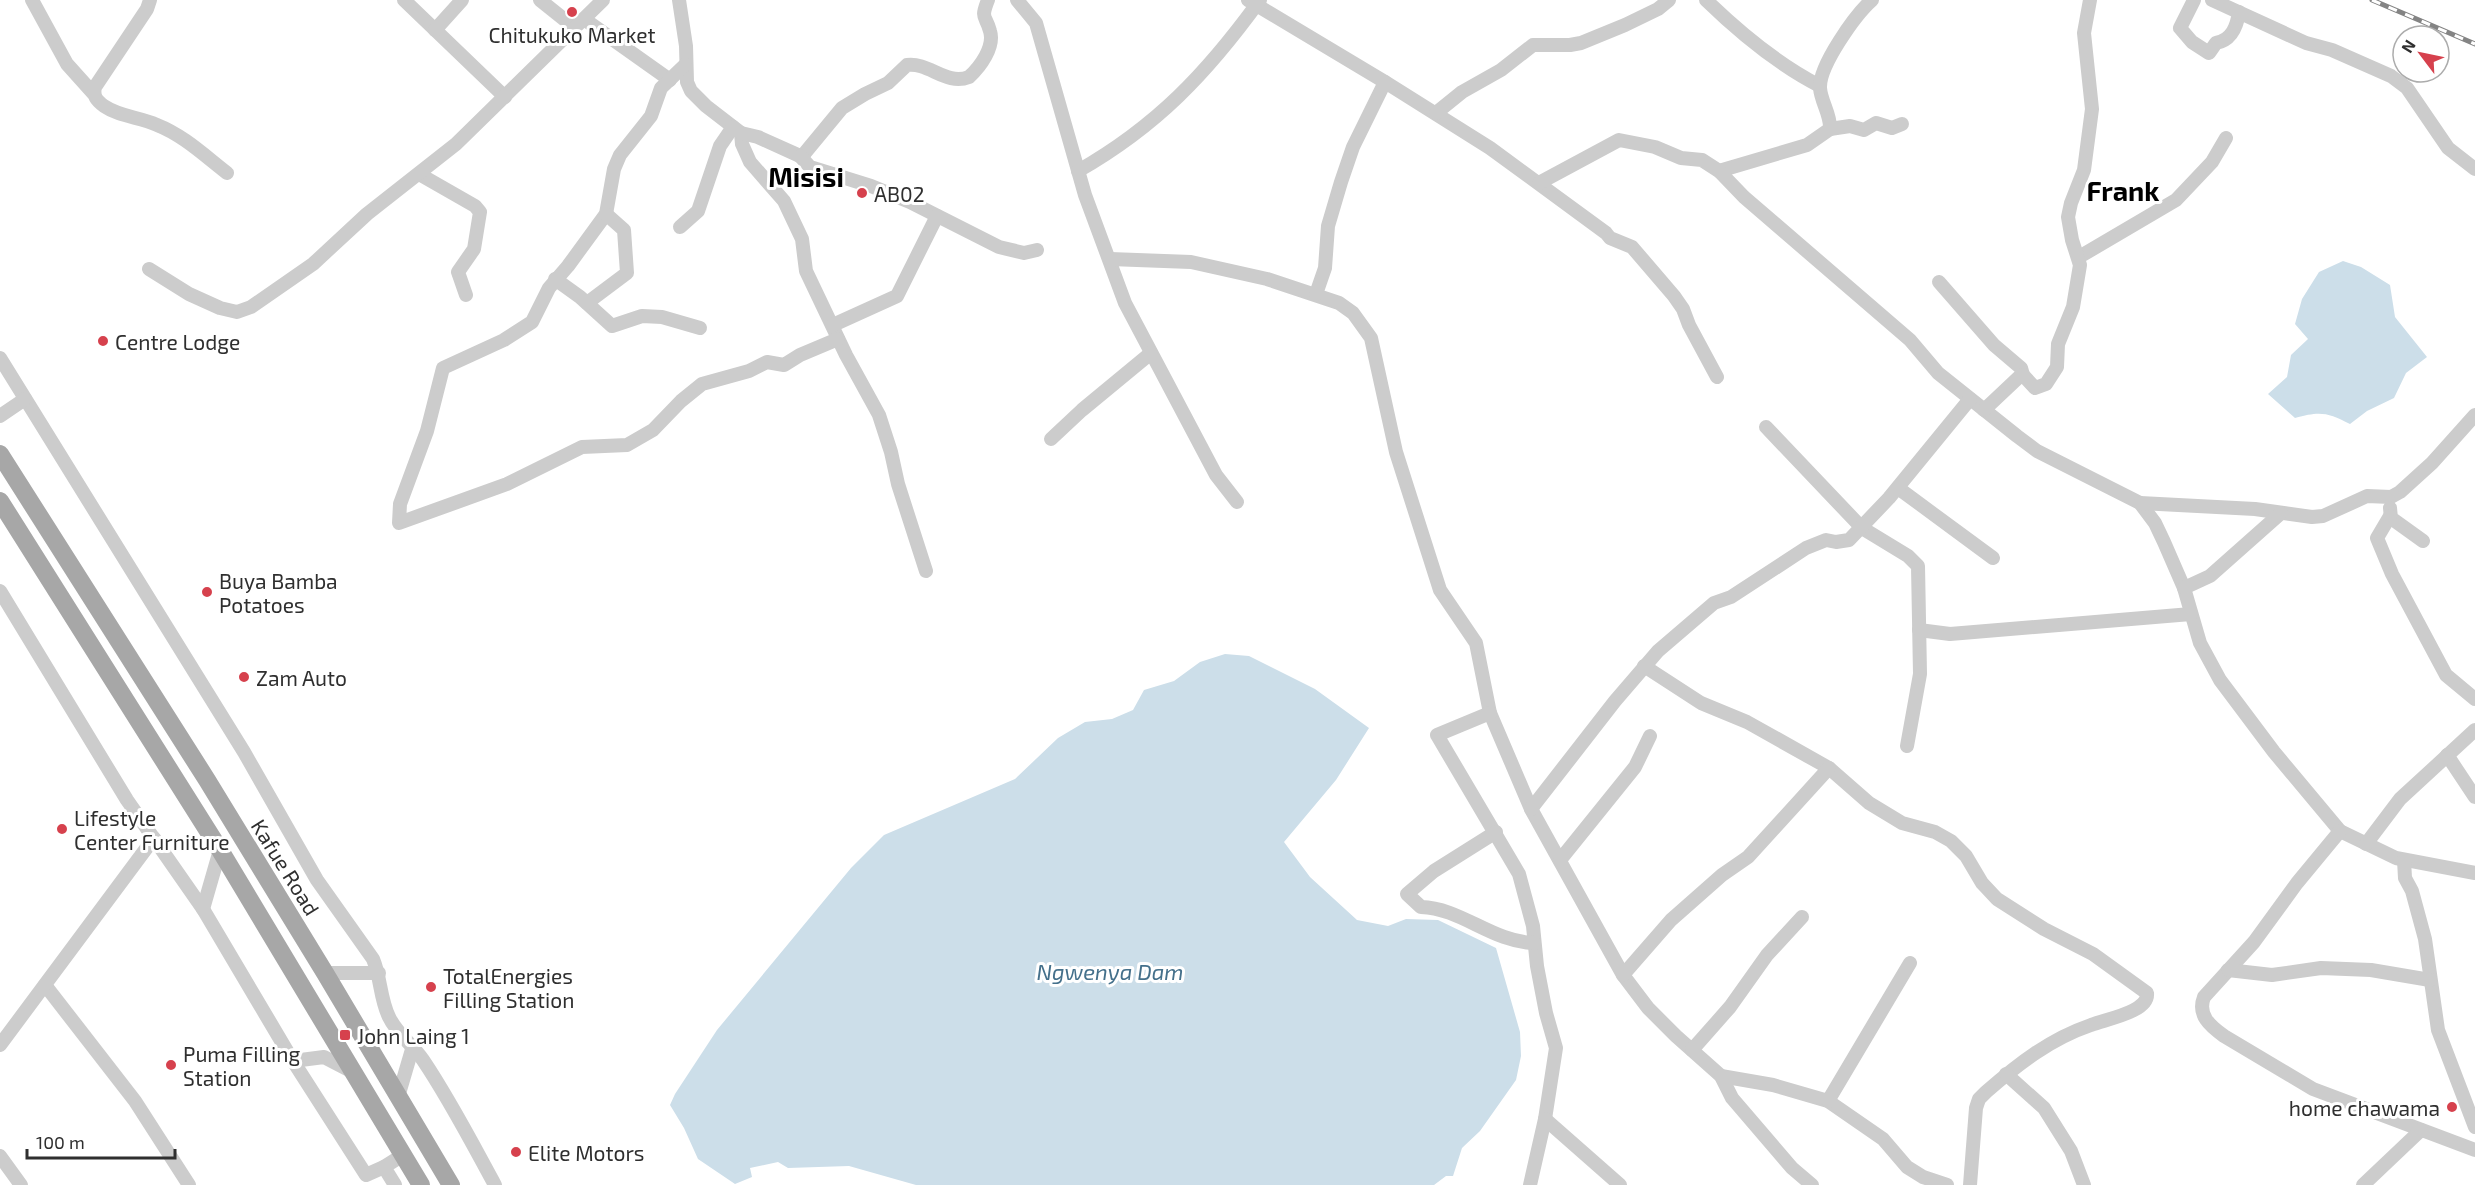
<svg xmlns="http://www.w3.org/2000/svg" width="2475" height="1185" viewBox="0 0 2475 1185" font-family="'Exo 2',sans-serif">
  <rect width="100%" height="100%" fill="#fff"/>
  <!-- water -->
  <g fill="#ccdee9">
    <path d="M2343 261 2361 267 2390 285 2395 317 2427 357 2406 373 2394 398 2367 411 2350 424C2328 412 2319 411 2295 418L2268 394 2287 377 2291 355 2308 339 2295 324 2302 299 2319 272Z"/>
    <polygon points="1225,654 1249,656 1315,689 1369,728 1336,780 1284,842 1310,877 1357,920 1388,926 1406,919 1438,920 1496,948 1520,1032 1521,1056 1516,1080 1480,1131 1462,1148 1453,1176 1446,1176 1434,1185 916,1185 849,1166 788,1168 778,1162 750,1168 752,1177 735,1184 698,1159 684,1128 670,1105 675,1094 717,1030 851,868 884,835 1015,779 1058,738 1085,722 1112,719 1133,710 1144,690 1174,681 1200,662"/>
  </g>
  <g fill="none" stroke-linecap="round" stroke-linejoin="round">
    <!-- minor -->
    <g stroke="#ccc" stroke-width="14">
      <polyline points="32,0 67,64 93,93"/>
      <path d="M150 0 147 9 95 87C93 96 96 100 104 106 120 117 140 117 157 125 183 135 205 156 227 173"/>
      <polyline points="404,0 505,97"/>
      <polyline points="540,0 575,28"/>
      <polyline points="679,0 686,46 687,82 691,91 706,106 741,133 742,144 750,162 784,201 802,239 806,271 846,355 879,415 891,452 898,484 926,571"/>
      <polyline points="1017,0 1036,23 1085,195 1125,303 1216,475 1237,502"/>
      <polyline points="1248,0 1385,82 1490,148 1606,233 1610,238 1632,247 1674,296 1683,309 1689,325 1717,377"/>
      <path d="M1706 0C1741 34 1777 64 1820 86"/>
      <path d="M2194 0 2180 28 2192 42 2209 53 2216 43C2232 40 2237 26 2239 12"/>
      <polyline points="2212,0 2306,43 2332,50 2391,76 2407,88 2448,148 2475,169"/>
      <polyline points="584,19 670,80"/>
      <polyline points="435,30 462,0"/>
      <polyline points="685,65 661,88 651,116 620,155 614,169 606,214 568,266 549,288 532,322 504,340 443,368 427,431 400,504 399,523 507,484 582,447 627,445 653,430 681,401 702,384 749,371 767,362 784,365 800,355 838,339"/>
      <polyline points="1436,113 1462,92 1501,70 1533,45 1570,45 1581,43 1625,25 1658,9 1669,0"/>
      <polyline points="1830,129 1850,126 1864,130 1876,123 1892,128 1902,124"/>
      <path d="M741 133 758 137 800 156 804 154 842 108 865 94 888 83 907 65C929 62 946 86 969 77 980 67 995 47 990 31 986 15 980 20 988 0"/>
      <polyline points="800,156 810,167 871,186 910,202 999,247 1024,253 1037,250"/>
      <path d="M1078 171C1157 126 1207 73 1260 0"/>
      <path d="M1719 171 1807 145 1830 129C1831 115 1821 102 1820 88 1819 66 1855 15 1872 0"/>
      <polyline points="419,174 475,206 480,212 474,249 458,272 466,295"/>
      <polyline points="1539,183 1619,140 1655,147 1681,158 1702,160 1719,171 1744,197 1910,340 1938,373 2017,436 2037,451 2140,503 2155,523 2164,542 2184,588 2200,643 2220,680 2274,752 2340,831 2396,858 2475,873"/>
      <polyline points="680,227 698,211 720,146 733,127"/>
      <polyline points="2079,257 2176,200 2212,162 2226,138"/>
      <polyline points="1110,259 1191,262 1267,279 1339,303 1353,313 1371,338 1396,452 1440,590 1476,643 1490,713 1531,809 1623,975 1648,1008 1676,1036 1721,1076 1732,1098 1792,1168 1812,1185"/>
      <polyline points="149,269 189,294 220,308 237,312 251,307 313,264 367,214 456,144 603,0"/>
      <polyline points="555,279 580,297 612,326 642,316 662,317 700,328"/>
      <polyline points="1939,282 1994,345 2021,368 2023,375"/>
      <polyline points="1316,294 1325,268 1328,226 1341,182 1353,147 1385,82"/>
      <polyline points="587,303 627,273 624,230 606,214"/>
      <polyline points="833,325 897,296 937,216"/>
      <path d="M0 358 244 752 317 880 373 959C381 978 380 999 389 1017 397 1034 413 1045 423 1060 450 1100 472 1143 495 1185"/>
      <polyline points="1984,410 2019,377 2023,375 2035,388 2046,384 2057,367 2058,344 2073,307 2080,265 2072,240 2068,217 2071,203 2084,170 2092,109 2084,33 2090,0"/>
      <polyline points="0,416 25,399"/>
      <polyline points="1766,427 1862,528 1908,556 1918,566 1920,674 1907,746"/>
      <polyline points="1051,439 1082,410 1151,353"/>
      <polyline points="1898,488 1993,558"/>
      <polyline points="2140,503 2255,509 2312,517 2323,516 2367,496 2391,497 2400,492 2432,463 2475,415"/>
      <polyline points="2390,508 2391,518 2423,541"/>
      <polyline points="2390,516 2377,538 2392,574 2446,675 2475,699"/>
      <polyline points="2184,588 2210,576 2281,513"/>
      <polyline points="0,591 127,800 203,909 293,1061 324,1057 351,1071"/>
      <polyline points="1919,630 1950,634 2191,614"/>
      <path d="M1644 666 1701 703 1747 722 1829 768 1869 803 1902 823 1935 832 1951 841 1966 856 1982 883 1997 899 2044 929 2093 954 2147 993C2149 1012 2106 1019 2091 1025 2050 1039 2018 1064 1986 1092L1979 1099 1976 1108 1970 1185"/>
      <polyline points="1490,713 1437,735 1519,874 1533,926 1537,966 1546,1013 1556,1048 1545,1119 1530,1185"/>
      <polyline points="2447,755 2475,797"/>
      <polyline points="1531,809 1615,701 1658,651 1714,603 1731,597 1806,548 1826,540 1836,542 1849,540 1889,498 1970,399"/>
      <path d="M2340 831 2297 883 2254 942 2204 997C2197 1015 2210 1026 2224 1036L2313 1089 2475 1150"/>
      <path d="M1496 832 1434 871 1407 894 1421 907C1461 908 1492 942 1534 943"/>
      <polyline points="2366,844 2400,799 2475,730"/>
      <polyline points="1560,860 1635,767 1650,736"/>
      <polyline points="2404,860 2405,878 2412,891 2425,939 2438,1030 2475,1127"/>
      <polyline points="203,909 220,850"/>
      <polyline points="2228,970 2272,975 2321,968 2371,970 2430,980"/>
      <polyline points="325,973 379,973"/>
      <polyline points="1623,975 1671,920 1722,875 1748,857 1829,768"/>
      <polyline points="45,985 135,1101 189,1185"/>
      <polyline points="0,1045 154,838"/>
      <polyline points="1692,1050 1730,1007 1767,955 1802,917"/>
      <polyline points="293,1061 366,1175 384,1167"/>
      <polyline points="2006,1074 2044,1108 2071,1151 2084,1185"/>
      <polyline points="1721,1076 1773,1085 1828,1101 1883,1139 1907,1167 1923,1177 1947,1185"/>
      <polyline points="398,1097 413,1046"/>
      <polyline points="1828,1101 1910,963"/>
      <polyline points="1545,1119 1620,1185"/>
      <polyline points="0,1156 21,1185"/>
      <polyline points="395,1185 384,1167 403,1155"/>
      <polyline points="2363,1185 2421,1130"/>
    </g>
    <!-- major -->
    <g stroke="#a7a7a7" stroke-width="18">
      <polyline points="0,454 207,780 325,973 451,1185"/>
      <polyline points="0,501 220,850 421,1185"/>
    </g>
    <defs>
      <polyline id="rail" points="2372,0 2475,44"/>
    </defs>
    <!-- rail casing -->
    <use href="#rail" stroke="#848484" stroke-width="5"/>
    <!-- rail -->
    <use href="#rail" stroke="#fff" stroke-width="3" stroke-dasharray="9" stroke-linecap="butt"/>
  </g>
  <!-- markers -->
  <g fill="#d6414d" stroke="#fff" stroke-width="2">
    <circle cx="572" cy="12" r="6"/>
    <circle cx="862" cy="193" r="6"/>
    <circle cx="103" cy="341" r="6"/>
    <circle cx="207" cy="592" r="6"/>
    <circle cx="244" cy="677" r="6"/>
    <circle cx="62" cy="829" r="6"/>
    <circle cx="431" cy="987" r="6"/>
    <rect x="339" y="1029" width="12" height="12" rx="3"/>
    <circle cx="171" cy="1065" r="6"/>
    <circle cx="2452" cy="1107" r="6"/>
    <circle cx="516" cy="1152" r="6"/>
  </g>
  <g text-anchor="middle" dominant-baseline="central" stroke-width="6" stroke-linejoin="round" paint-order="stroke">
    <!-- poi labels -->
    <g font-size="21" fill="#2f2f2f" stroke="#fff" text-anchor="start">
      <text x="572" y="34" text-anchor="middle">Chitukuko Market</text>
      <text x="874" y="193">AB02</text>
      <text x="115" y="341">Centre Lodge</text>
      <text x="219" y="580">Buya Bamba<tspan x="219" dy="24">Potatoes</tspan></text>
      <text x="256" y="677">Zam Auto</text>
      <text x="74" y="817">Lifestyle<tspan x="74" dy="24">Center Furniture</tspan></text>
      <text x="443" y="975">TotalEnergies<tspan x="443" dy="24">Filling Station</tspan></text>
      <text x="357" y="1035">John Laing 1</text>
      <text x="183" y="1053">Puma Filling<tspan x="183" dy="24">Station</tspan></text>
      <text x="2440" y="1107" text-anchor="end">home chawama</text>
      <text x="528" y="1152">Elite Motors</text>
    </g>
    <!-- street labels -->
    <g font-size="21" fill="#2f2f2f" stroke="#fff">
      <text transform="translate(286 867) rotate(58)">Kafue Road</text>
    </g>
    <!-- water labels -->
    <g font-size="22" font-style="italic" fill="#44708b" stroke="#fff">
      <text x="1110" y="971">Ngwenya Dam</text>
    </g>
    <!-- district labels -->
    <g font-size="27" font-weight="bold" fill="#000" stroke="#fff">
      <text x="806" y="176">Misisi</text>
      <text x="2123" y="190">Frank</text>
    </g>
  </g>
  <!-- north arrow -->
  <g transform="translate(2421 54) rotate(302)"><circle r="28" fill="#ffffff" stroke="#acacac" stroke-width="1.5"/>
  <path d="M0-4.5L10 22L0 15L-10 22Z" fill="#d6414d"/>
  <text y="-9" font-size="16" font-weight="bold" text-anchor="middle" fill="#2f2f2f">N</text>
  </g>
  <!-- scale -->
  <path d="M27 1149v9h148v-9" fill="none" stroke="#2f2f2f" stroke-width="3"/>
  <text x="36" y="1149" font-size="18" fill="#2f2f2f" stroke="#ffffff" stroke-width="4.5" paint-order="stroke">100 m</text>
</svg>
